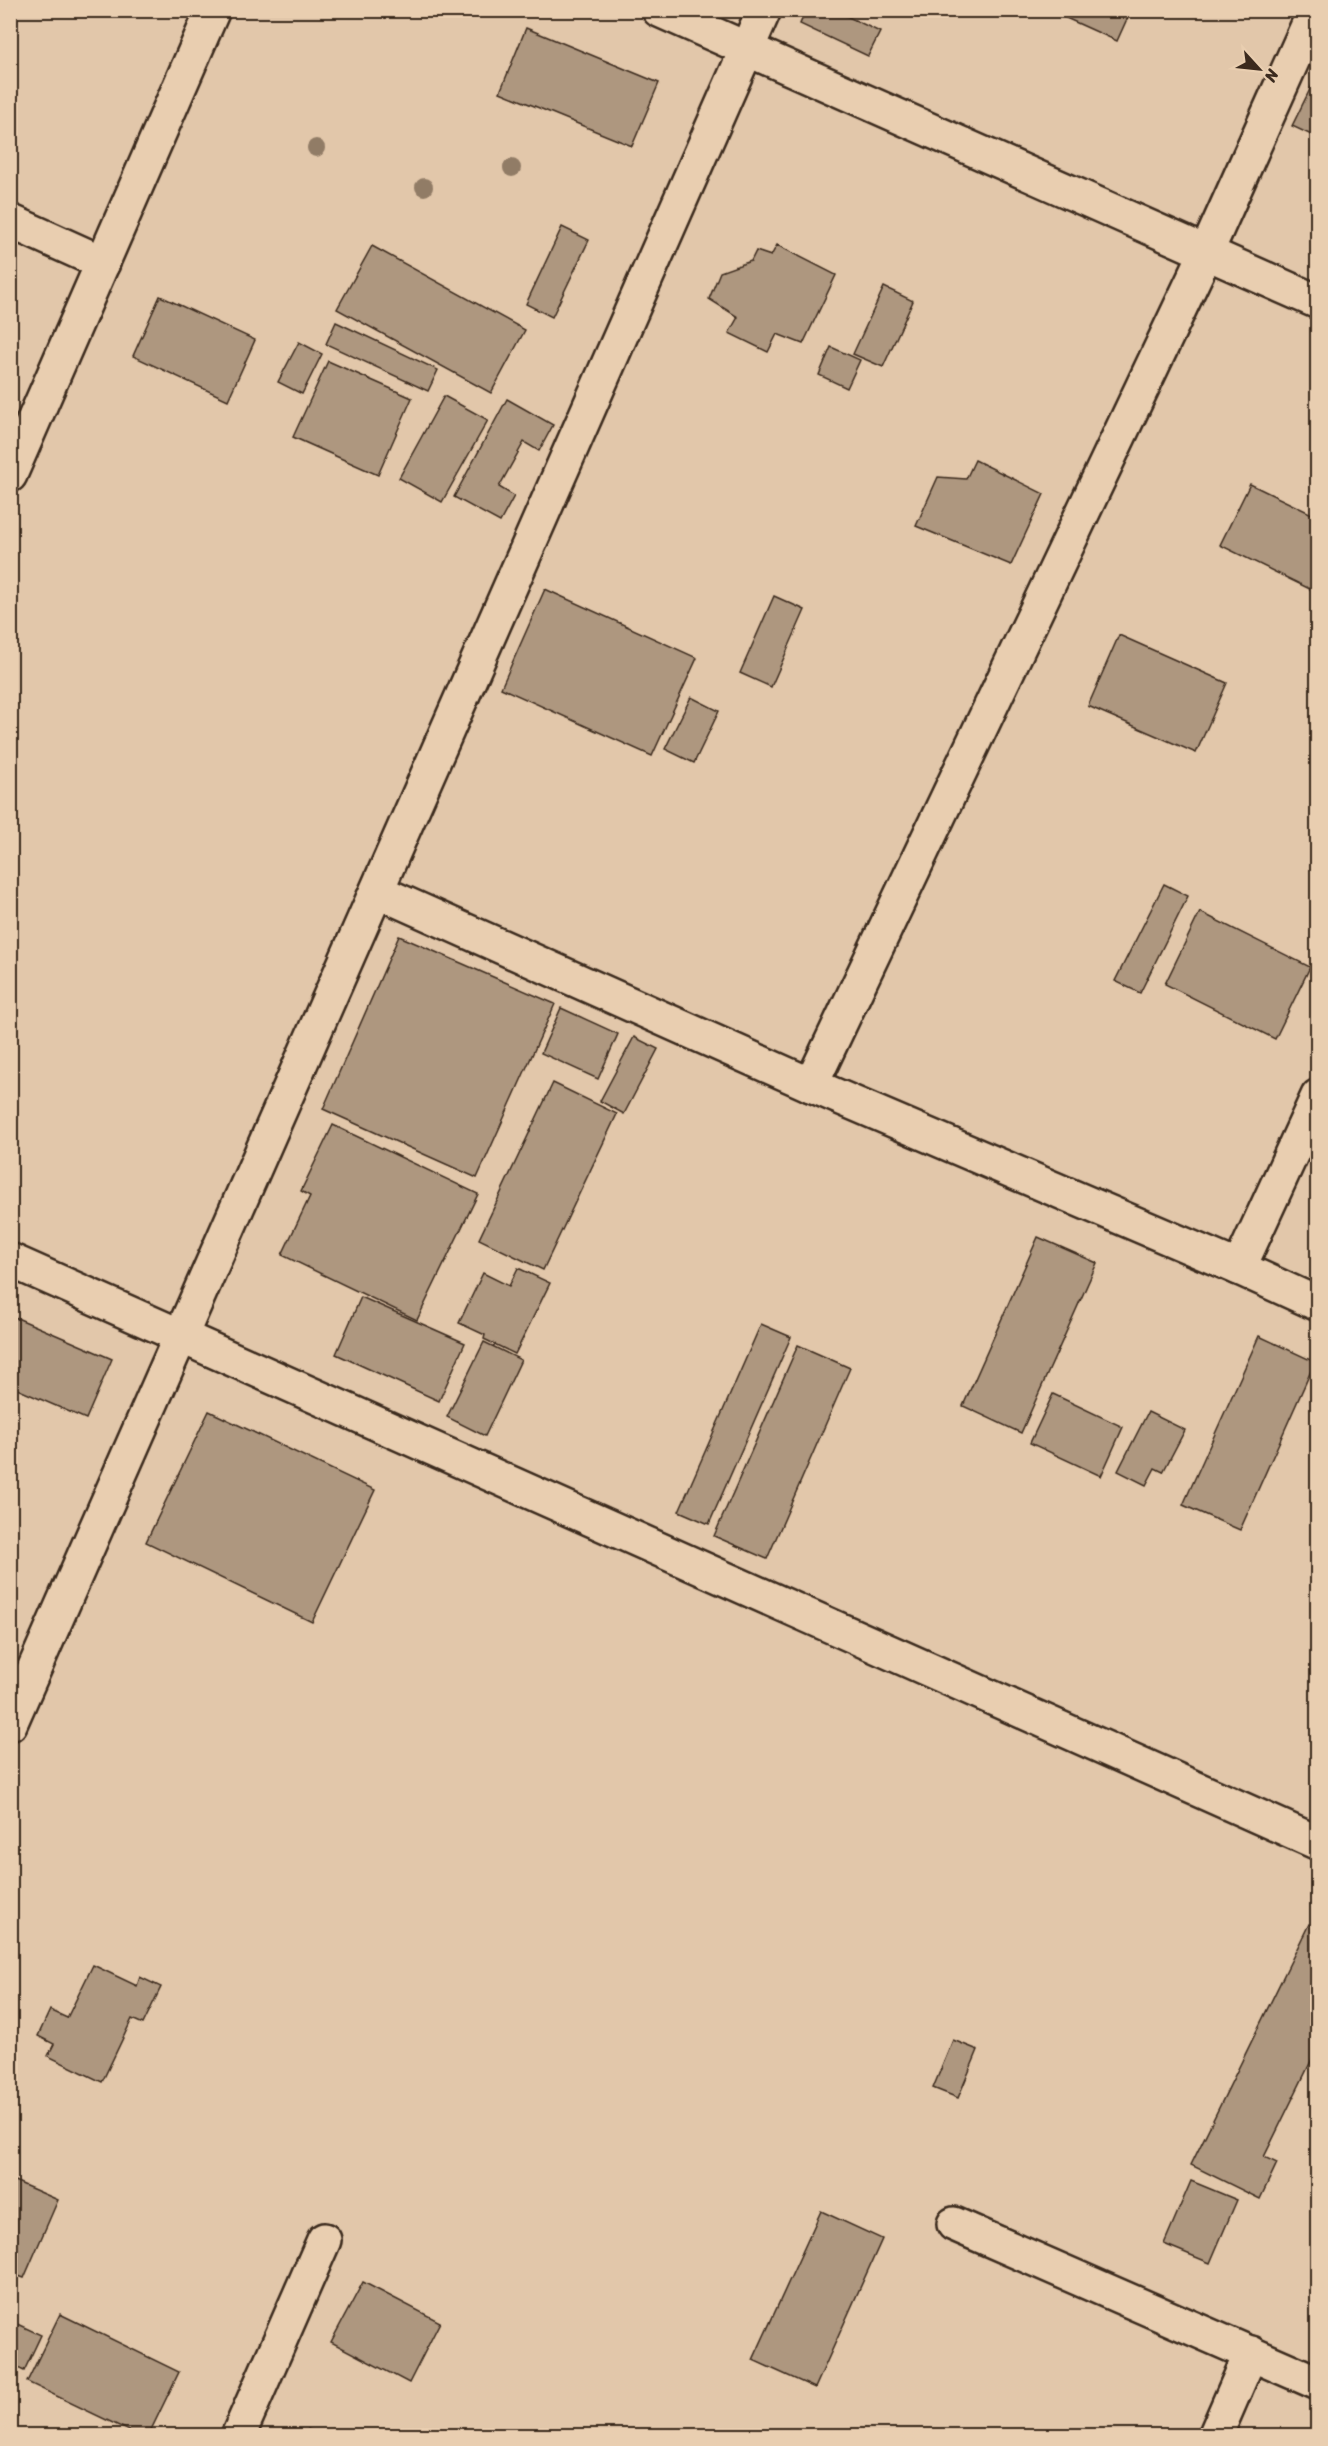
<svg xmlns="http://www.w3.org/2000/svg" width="1328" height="2446" viewBox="0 0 1328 2446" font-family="Sriracha,sans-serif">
  <rect width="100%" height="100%" fill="#e2c7aa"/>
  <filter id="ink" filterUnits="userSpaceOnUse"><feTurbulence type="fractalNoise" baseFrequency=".0167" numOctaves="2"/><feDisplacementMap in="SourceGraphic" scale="12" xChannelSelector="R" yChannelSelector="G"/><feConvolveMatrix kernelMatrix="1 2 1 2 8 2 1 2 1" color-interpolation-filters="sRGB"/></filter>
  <g filter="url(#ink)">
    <!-- building -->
    <g fill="#ae977f" stroke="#3b2a1e" stroke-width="1.5">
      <polygon points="806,10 834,10 880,32 868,56 800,24"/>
      <polygon points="1056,10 1131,10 1117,41 1055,13"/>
      <polygon points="526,28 659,83 632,146 500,92"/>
      <polygon points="1318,73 1318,138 1292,126"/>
      <polygon points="562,227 589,240 552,317 526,304"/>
      <polygon points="777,245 836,275 803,344 777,334 768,352 729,333 738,317 709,299 720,272 751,261 756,251 771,256"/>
      <polygon points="372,246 525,330 491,393 337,309"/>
      <polygon points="884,287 913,301 883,367 853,354"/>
      <polygon points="160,296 255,340 228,400 133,356"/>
      <polygon points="336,322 438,370 428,391 326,344"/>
      <polygon points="299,342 322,354 302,394 278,382"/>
      <polygon points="831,347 860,360 847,388 819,375"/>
      <polygon points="328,361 412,398 378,475 293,437"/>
      <polygon points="444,396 488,420 442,502 399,478"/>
      <polygon points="507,399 553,425 539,451 524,442 499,487 514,496 500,522 454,497"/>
      <polygon points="975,460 1044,494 1011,565 916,526 938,477 966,479"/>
      <polygon points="1250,484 1318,517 1318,593 1220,545"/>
      <polygon points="545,589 697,658 652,756 501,688"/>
      <polygon points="774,596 805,610 771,687 740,673"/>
      <polygon points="1119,635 1227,683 1196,753 1088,706"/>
      <polygon points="691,697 719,711 694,763 665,749"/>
      <polygon points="1164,884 1188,896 1140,993 1115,981"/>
      <polygon points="1200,912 1310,967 1275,1039 1165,984"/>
      <polygon points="399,936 555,1004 477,1178 323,1109"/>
      <polygon points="561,1008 618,1034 598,1079 541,1053"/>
      <polygon points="634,1037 658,1049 624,1114 600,1101"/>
      <polygon points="553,1083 617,1114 543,1270 479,1239"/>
      <polygon points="333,1125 478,1194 417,1320 282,1255 310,1196 301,1191"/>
      <polygon points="1038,1237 1097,1263 1021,1433 963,1406"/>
      <polygon points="518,1268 550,1283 515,1354 484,1339 485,1335 459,1323 483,1273 509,1286"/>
      <polygon points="361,1297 465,1343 439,1401 336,1354"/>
      <polygon points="10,1315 112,1359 86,1419 10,1386"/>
      <polygon points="761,1324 791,1337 709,1524 679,1511"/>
      <polygon points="1259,1336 1315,1362 1240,1530 1183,1505"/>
      <polygon points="484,1342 521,1360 485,1436 447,1417"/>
      <polygon points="798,1345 850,1368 767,1559 714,1536"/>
      <polygon points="1053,1394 1123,1427 1101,1476 1030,1443"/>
      <polygon points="209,1411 375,1490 312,1622 146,1542"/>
      <polygon points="1148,1412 1185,1430 1163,1472 1155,1468 1146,1485 1118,1471"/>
      <polygon points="1309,1924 1318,1929 1318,2047 1264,2157 1277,2163 1260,2199 1191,2165"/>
      <polygon points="93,1965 137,1986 140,1977 161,1987 143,2024 132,2019 102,2082 48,2056 54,2044 38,2036 50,2010 67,2018"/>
      <polygon points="953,2040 978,2050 958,2098 933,2088"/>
      <polygon points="10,2179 58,2200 24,2278 10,2273"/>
      <polygon points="1191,2181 1237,2200 1210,2263 1164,2244"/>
      <polygon points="821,2211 882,2239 815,2388 753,2360"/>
      <polygon points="363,2282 440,2322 409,2383 331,2342"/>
      <polygon points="60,2314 179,2372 148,2436 140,2436 27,2382"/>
      <polygon points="15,2323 41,2335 24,2371 10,2364 10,2332"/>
      <polygon points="308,2429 324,2436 304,2436"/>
    </g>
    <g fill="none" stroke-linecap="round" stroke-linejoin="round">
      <defs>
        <g id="minor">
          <polyline points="659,10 1318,302"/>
          <polyline points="10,221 103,263"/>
          <polyline points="10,475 213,10"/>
          <polyline points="377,891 811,1085 1239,1268 1318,1304"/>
          <polyline points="811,1085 1206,253 1315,10"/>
          <polyline points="10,1260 1318,1843"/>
          <polyline points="1239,1268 1318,1096"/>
          <polyline points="10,1724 764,10"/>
          <polyline points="954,2224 1318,2383"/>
          <polyline points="238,2436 324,2240"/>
          <polyline points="1215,2436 1251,2353"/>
        </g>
      </defs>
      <!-- minor casing -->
      <use href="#minor" stroke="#3b2a1e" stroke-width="38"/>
      <!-- minor -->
      <use href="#minor" stroke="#e9ceb0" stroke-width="33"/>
    </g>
    <!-- trees -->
    <g fill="#917b66">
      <circle cx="316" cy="148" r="9"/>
      <circle cx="512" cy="168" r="9"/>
      <circle cx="424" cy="187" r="9"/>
    </g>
  </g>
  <!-- margin -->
  <rect width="1328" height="2446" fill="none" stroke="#e9ceb0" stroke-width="36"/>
  <rect x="18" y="18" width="1292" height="2410" fill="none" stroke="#3b2a1e" stroke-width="2" filter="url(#ink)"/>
  <!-- north arrow -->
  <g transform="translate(1259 69) rotate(117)" stroke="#e9ceb0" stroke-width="4.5" paint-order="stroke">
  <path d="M0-4.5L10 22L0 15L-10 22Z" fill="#3b2a1e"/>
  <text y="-9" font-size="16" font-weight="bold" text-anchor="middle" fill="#3b2a1e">N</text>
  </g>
</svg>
